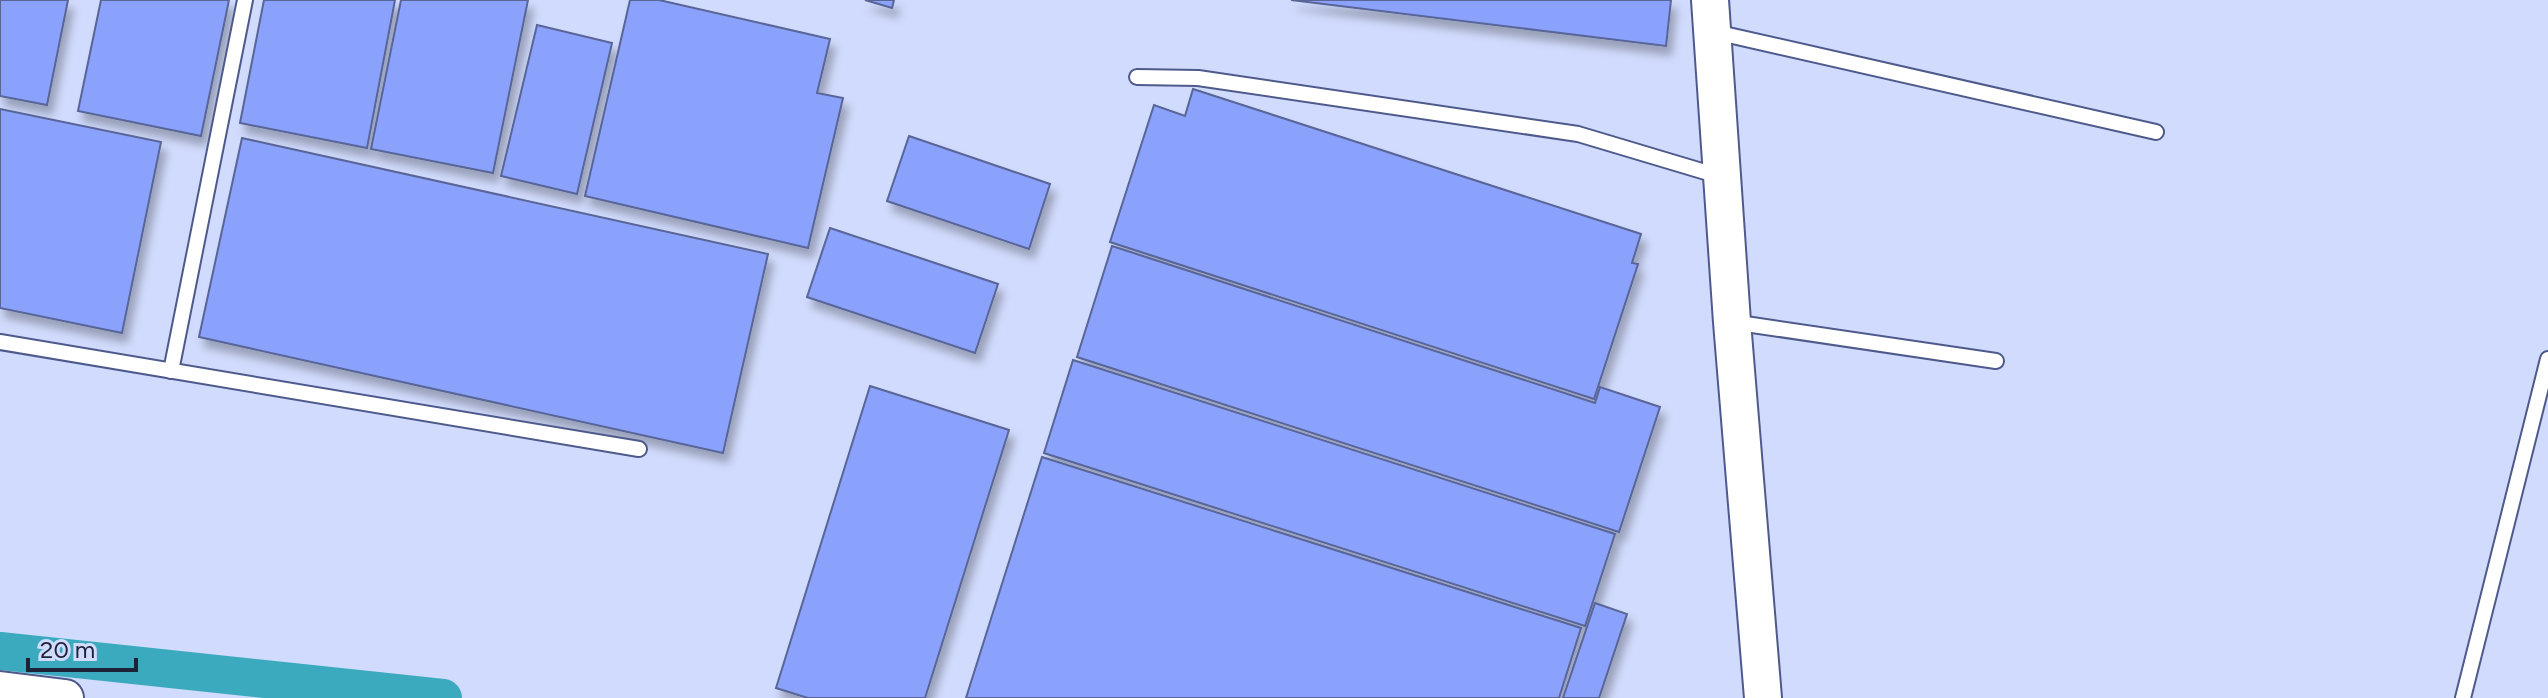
<svg xmlns="http://www.w3.org/2000/svg" width="2548" height="698" viewBox="0 0 2548 698" font-family="Figtree,sans-serif">
  <defs>
    <filter id="shadow"><feDropShadow dx="5" dy="9" stdDeviation="4" flood-color="#0004"/></filter>
  </defs>
  <rect width="100%" height="100%" fill="#d1dbfd"/>
  <g fill="none" stroke-linecap="round" stroke-linejoin="round">
    <!-- canal -->
    <polyline stroke="#3caabe" stroke-width="38" points="0,651 443,698"/>
  </g>
  <!-- building -->
  <g fill="#8ba2fd" stroke="#586596" stroke-width="2" filter="url(#shadow)">
    <polygon points="0,0 68,0 47,105 0,96"/>
    <polygon points="101,0 229,0 201,136 78,111"/>
    <polygon points="264,0 395,0 367,148 240,123"/>
    <polygon points="401,0 528,0 493,173 371,149"/>
    <polygon points="630,0 659,0 830,39 817,93 843,98 808,248 585,196"/>
    <polygon points="865,0 894,0 892,8"/>
    <polygon points="1291,0 1671,0 1666,46"/>
    <polygon points="537,25 612,43 577,194 501,176"/>
    <polygon points="1193,89 1641,234 1632,263 1638,264 1594,399 1110,242 1154,105 1185,116"/>
    <polygon points="0,109 161,142 122,333 0,308"/>
    <polygon points="909,136 1050,184 1029,249 887,201"/>
    <polygon points="242,138 768,254 723,453 199,337"/>
    <polygon points="830,228 998,284 975,353 807,297"/>
    <polygon points="1112,246 1595,403 1600,387 1660,407 1619,532 1077,357"/>
    <polygon points="1073,360 1615,534 1585,626 1044,453"/>
    <polygon points="870,386 1009,430 925,698 808,698 776,688"/>
    <polygon points="1042,457 1581,628 1559,698 966,698"/>
    <polygon points="1595,603 1627,614 1599,698 1563,698"/>
  </g>
  <g fill="none" stroke-linecap="round" stroke-linejoin="round">
    <defs>
      <g id="service">
        <polyline points="1715,32 2156,132"/>
        <polyline points="1137,77 1198,78 1578,134 1722,177"/>
        <polyline points="1732,322 1996,361"/>
        <polyline points="0,342 639,449"/>
        <polyline points="171,371 245,0"/>
        <polyline points="2463,698 2548,359"/>
      </g>
      <g id="tertiary">
        <polyline points="1710,0 1732,322 1763,698"/>
        <polyline points="0,690 65,698"/>
      </g>
    </defs>
    <!-- service casing -->
    <use href="#service" stroke="#4e5a8b" stroke-width="18"/>
    <!-- tertiary casing -->
    <use href="#tertiary" stroke="#4e5a8b" stroke-width="40"/>
    <!-- service -->
    <use href="#service" stroke="#fff" stroke-width="14"/>
    <!-- tertiary -->
    <use href="#tertiary" stroke="#fff" stroke-width="36"/>
  </g>
  <!-- scale -->
  <path d="M28 658v12h108v-12" fill="none" stroke="#1d2237" stroke-width="4"/>
  <text x="40" y="658" font-size="24" fill="#1d2237" stroke="#d1dbfd" stroke-width="6" paint-order="stroke">20 m</text>
</svg>
